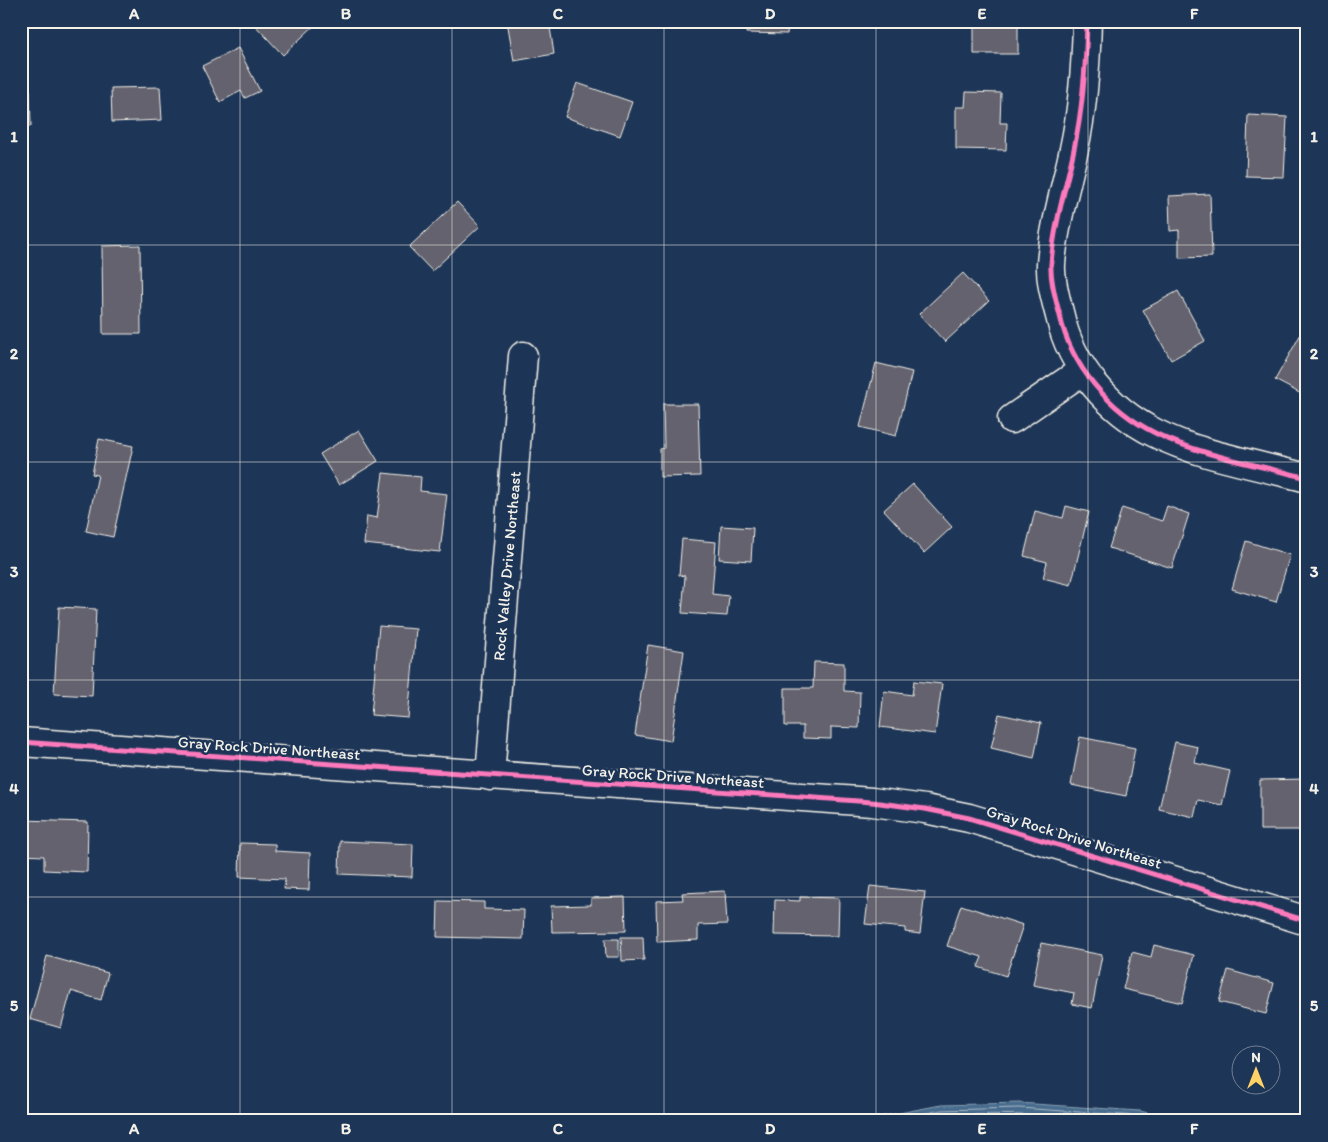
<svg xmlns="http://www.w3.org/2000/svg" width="1328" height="1142" viewBox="0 0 1328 1142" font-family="Itim,sans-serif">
  <rect width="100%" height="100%" fill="#1d3557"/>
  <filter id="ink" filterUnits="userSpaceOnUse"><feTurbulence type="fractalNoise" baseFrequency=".02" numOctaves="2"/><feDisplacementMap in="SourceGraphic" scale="10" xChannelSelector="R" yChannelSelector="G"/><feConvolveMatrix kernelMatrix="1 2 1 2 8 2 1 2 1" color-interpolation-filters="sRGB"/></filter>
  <g filter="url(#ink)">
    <!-- water -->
    <polygon fill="#476c8e" stroke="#8ca1b2" points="1019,1103 1140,1111 1164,1117 1166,1121 857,1121 941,1105"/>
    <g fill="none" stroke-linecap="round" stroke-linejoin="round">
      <!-- shore -->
      <g stroke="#afbcc4" stroke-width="1">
        <polyline points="884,1121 942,1110 1019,1108 1139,1116 1158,1121"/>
        <path d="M917 1121C981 1109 1047 1116 1111 1121"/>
      </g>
      <!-- stream -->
      <polyline stroke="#8ca1b2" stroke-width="7" points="21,1117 25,1121"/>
    </g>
    <!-- building -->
    <g fill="#64626e" stroke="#f4f1e8">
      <polygon points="251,21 319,21 283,55"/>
      <polygon points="507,21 549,21 554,54 514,61"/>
      <polygon points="747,21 794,21 794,23 788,23 787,34 746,33"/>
      <polygon points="974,21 1011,21 1011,25 1018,25 1018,54 974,54"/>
      <rect x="1173" y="21" width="38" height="4"/>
      <polygon points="238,48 260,91 245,98 241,91 220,102 202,66"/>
      <polygon points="577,83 632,102 620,136 565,117"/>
      <polygon points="160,87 162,120 112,122 111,88"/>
      <polygon points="30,90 31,126 21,126 21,91"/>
      <polygon points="966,92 1001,93 1000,123 1007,123 1006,150 956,149 956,107 965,107"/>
      <polygon points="1248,115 1287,117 1284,177 1246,176"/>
      <polygon points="1210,194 1212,257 1179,258 1179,230 1170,231 1169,196"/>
      <polygon points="457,202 480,226 432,271 409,247"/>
      <polygon points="140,245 141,334 103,334 102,246"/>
      <polygon points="963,273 989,301 945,342 919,314"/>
      <polygon points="1178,291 1205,341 1171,360 1143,310"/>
      <polygon points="1306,325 1307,325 1307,397 1275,380"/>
      <polygon points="876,363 912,372 896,436 860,427"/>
      <polygon points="663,404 698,404 700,476 660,477 660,449 664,448"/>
      <polygon points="359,430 378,461 339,485 320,454"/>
      <polygon points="99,439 133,446 113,537 86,531 98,475 92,474"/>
      <polygon points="383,473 421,477 420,491 447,494 440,552 364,544 367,516 377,518"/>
      <polygon points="913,484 952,527 924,553 884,510"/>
      <polygon points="1066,506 1089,512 1071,585 1043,578 1047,562 1024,556 1035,511 1063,518"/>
      <polygon points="1167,506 1189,514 1172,568 1109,548 1122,508 1162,521"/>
      <polygon points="721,526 753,528 751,561 719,559"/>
      <polygon points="682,539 716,542 712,594 729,596 727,616 682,613 685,576 679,575"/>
      <polygon points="1246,541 1290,555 1276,602 1232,589"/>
      <polygon points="59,607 96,609 92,696 54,694"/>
      <polygon points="379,626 416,629 408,718 371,715"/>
      <polygon points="648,645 684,651 671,741 635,735"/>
      <polygon points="814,662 844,663 844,691 860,692 859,728 831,727 831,739 803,738 803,726 785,726 785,688 813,688"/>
      <polygon points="914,681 942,684 935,734 880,727 884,691 912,695"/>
      <polygon points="999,714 1041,723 1034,758 991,748"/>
      <polygon points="1080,737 1135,748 1126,796 1071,785"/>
      <polygon points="1175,742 1198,747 1195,763 1230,771 1222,805 1198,800 1194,817 1159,809"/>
      <polygon points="1307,779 1307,830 1260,830 1260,780"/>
      <polygon points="21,820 88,822 87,872 44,870 44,856 21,855"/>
      <polygon points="340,841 413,844 412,877 339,874"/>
      <polygon points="240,843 275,844 275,851 310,853 309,890 284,889 285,879 239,877"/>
      <polygon points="870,886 925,892 920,934 905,932 905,928 865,924"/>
      <polygon points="725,891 727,924 698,925 698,940 657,942 656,901 683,900 682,893"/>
      <polygon points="625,897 626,931 552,932 551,906 591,905 591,898"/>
      <polygon points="800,897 839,898 838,936 774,935 775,900 800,901"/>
      <polygon points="438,901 484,902 484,909 524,910 523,939 437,937"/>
      <polygon points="961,905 1023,925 1006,976 978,967 982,957 947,946"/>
      <polygon points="621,937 643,937 644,960 622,961"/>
      <polygon points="605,939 619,939 619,957 606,957"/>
      <polygon points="1041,943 1102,955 1092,1008 1072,1004 1074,993 1033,985"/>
      <polygon points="1154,945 1194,955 1182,1003 1123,989 1132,952 1151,957"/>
      <polygon points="47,956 108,973 101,1000 71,991 61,1028 30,1019"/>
      <polygon points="1228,970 1274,983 1266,1014 1219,1002"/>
    </g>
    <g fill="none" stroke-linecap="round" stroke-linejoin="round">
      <defs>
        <g id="minor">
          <path d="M1087 21C1086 64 1083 108 1074 149 1066 187 1054 225 1051 264 1050 281 1056 300 1060 316 1071 366 1109 410 1155 433 1198 455 1259 465 1307 478"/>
          <polyline points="1012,419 1082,371"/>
          <polyline points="21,742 872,802 925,809 969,818 1307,921"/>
          <polyline points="490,776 523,356"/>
        </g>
      </defs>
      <!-- minor casing -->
      <use href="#minor" stroke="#f4f1e8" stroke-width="31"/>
      <!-- minor -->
      <use href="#minor" stroke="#1d3557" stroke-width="28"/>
      <defs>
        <g id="cycleway">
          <path d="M1087 21C1086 64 1083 108 1074 149 1066 187 1054 225 1051 264 1050 281 1056 300 1060 316 1071 366 1109 410 1155 433 1198 455 1259 465 1307 478"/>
          <polyline points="21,742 872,802 925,809 969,818 1307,921"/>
        </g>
      </defs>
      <!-- cycleway casing -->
      <use href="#cycleway" stroke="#1d3557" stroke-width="8"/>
      <!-- cycleway -->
      <use href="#cycleway" stroke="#fd7abc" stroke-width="5"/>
    </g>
  </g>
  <!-- grid -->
  <path fill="none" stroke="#f4f1e8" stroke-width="1" stroke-opacity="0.55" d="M240 21V1121M452 21V1121M664 21V1121M876 21V1121M1088 21V1121M21 245H1307M21 462H1307M21 680H1307M21 897H1307"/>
  <g text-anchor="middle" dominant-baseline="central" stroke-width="5" stroke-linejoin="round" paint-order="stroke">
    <!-- street labels -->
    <g font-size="16" fill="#f4f1e8" stroke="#1d3557">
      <text transform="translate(507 566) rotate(-85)">Rock Valley Drive Northeast</text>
      <text transform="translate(269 748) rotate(4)">Gray Rock Drive Northeast</text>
      <text transform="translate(673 776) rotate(4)">Gray Rock Drive Northeast</text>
      <text transform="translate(1074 837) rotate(17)">Gray Rock Drive Northeast</text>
    </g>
  </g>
  <!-- margin -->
  <rect width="1328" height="1142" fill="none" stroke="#1d3557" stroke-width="55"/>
  <!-- north arrow -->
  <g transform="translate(1256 1070)"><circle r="24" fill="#1d3557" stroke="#738091"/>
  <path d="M0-4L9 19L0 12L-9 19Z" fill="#ffd166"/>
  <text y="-8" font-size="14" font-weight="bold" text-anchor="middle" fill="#f4f1e8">N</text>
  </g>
  <rect x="28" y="28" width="1272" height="1086" fill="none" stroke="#f4f1e8" stroke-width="2"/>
  <g font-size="16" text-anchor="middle" font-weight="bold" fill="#f4f1e8">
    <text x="134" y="19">A</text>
    <text x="346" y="19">B</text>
    <text x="558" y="19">C</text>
    <text x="770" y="19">D</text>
    <text x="982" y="19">E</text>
    <text x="1194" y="19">F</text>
    <text x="14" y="142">1</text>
    <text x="1314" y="142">1</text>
    <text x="14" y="359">2</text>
    <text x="1314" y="359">2</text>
    <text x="14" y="577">3</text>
    <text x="1314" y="577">3</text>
    <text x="14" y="794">4</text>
    <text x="1314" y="794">4</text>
    <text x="14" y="1011">5</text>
    <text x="1314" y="1011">5</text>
    <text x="134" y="1134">A</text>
    <text x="346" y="1134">B</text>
    <text x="558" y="1134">C</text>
    <text x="770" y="1134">D</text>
    <text x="982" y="1134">E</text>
    <text x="1194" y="1134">F</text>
  </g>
</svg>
